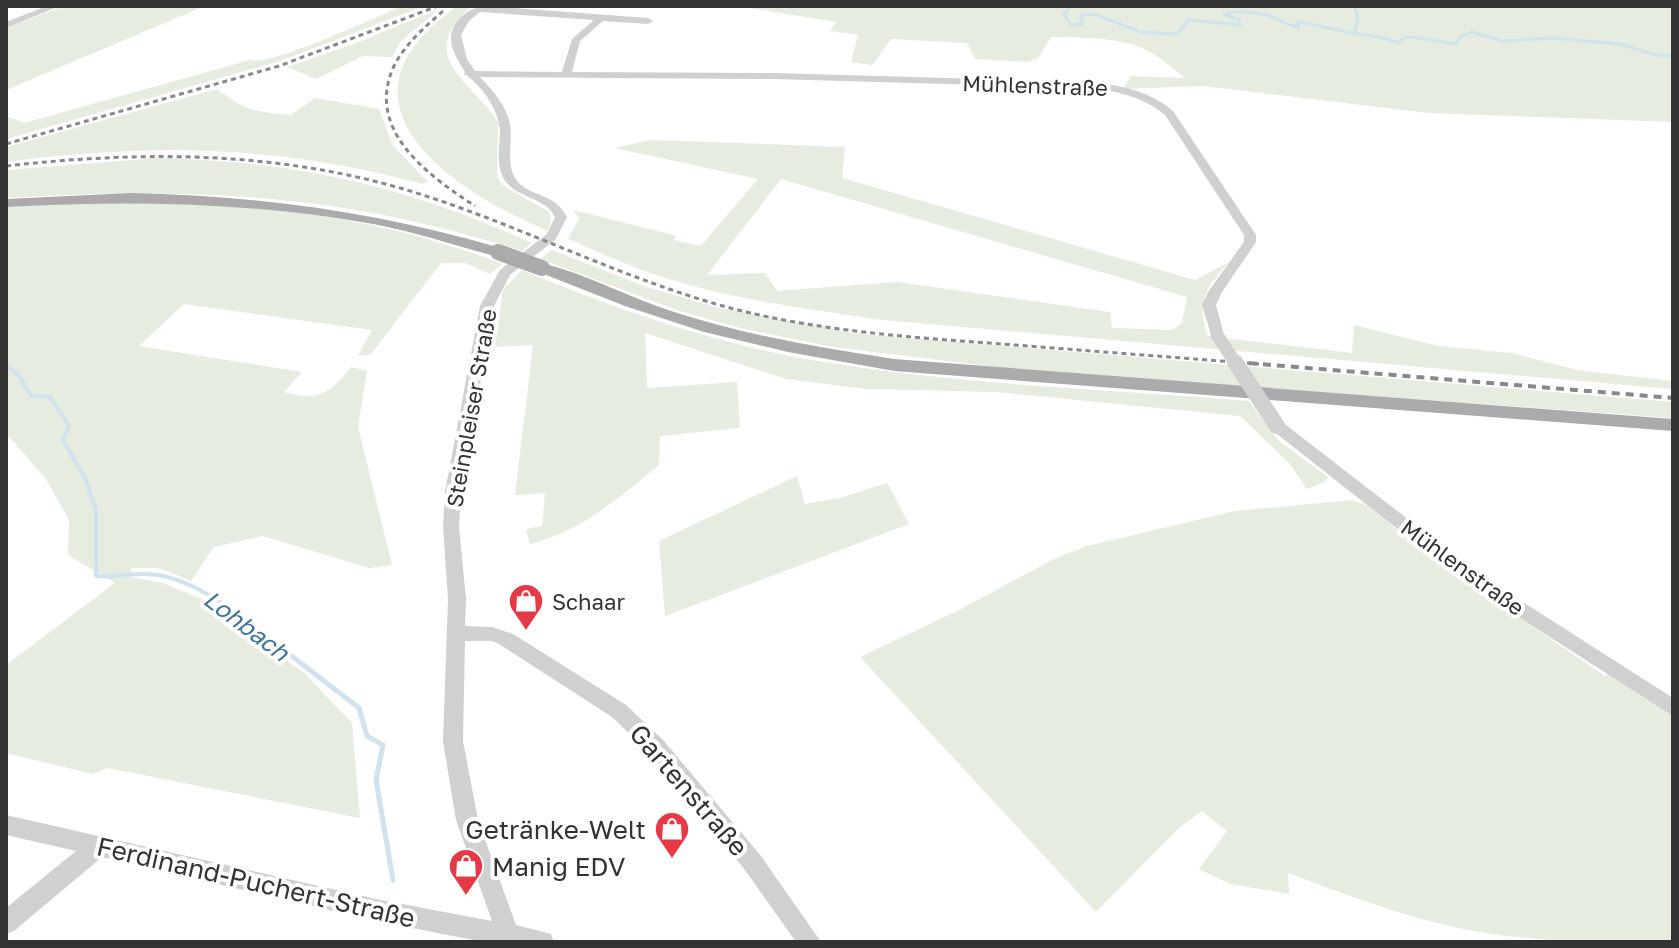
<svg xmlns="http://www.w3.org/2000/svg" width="1679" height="948" viewBox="0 0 1679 948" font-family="'Golos Text',sans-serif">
  <rect width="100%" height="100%" fill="#fff"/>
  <!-- green -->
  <g fill="#e6ecdf" fill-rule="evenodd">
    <polygon points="64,6 205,6 6,90 6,28"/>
    <path d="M403 6H424L280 61 6 139V116L24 123 250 60C271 67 375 17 403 6Z"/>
    <path d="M458 6H472C413 57 472 81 498 122L497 176 502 185 549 212 551 221 548 231C449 189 320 101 458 6Z"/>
    <path d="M737 6H1673V122L1429 113 1203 86 1123 89 1131 76 1185 78C1174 69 1162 59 1150 52 1122 36 1082 38 1051 37L1038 58 1028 62 975 59 967 43 891 39 872 65 851 62 858 35 830 31 836 22Z"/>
    <polygon points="439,9 401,41 392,57 363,56 316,79 287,67 351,45"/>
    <path d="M217 89C247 112 254 111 291 115L315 98 379 109 393 146 428 182 423 184C280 145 152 143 6 162V147Z"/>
    <path d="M651 140 845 147 842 178 1195 280 1229 262C1207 286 1195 303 1208 336L1352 353 1354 325 1438 346 1511 353 1577 370 1673 381V389L883 320C802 308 719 298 642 270 617 261 592 249 568 239L579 218 573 210 677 236 674 240 701 246 758 179 615 148ZM781 179 1187 297 1182 323 1172 330 1112 328 1110 312 897 282 777 291 765 273 707 275Z"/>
    <path d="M158 158C297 161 405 186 532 243L521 251C342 193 192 187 6 198V170Z"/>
    <path d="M107 201C241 201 376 214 502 264L490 274 465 263H441L370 355 358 356 372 330 184 304 139 346 302 372 284 392C320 401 328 395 351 367L367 371 358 427 392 565 369 568 263 536 214 547 191 581 160 568H132L130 577 163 583 211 603 305 674 352 723 360 818 108 768 93 774 6 753V665L115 583 68 555 69 520 46 479 6 433V207Z"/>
    <polygon points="552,250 646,287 716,307 860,334 1673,402 1673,418 1020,370 833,347 740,328 680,311 540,259"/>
    <path d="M522 270C617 310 716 344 818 361 960 385 1105 389 1249 401L1278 440 1328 477 1325 482 1307 489 1290 464 1240 416 996 392 867 389 786 379 645 333 647 388 737 382 740 428 660 436 659 465C618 498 582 531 530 544L526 529 542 526 545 493 515 495 533 345 495 347 503 290Z"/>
    <polygon points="797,476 805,504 840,498 887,483 909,524 665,616 659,541"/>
    <path d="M1352 500 1368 506 1426 554 1605 676 1617 666 1673 705V942C1602 942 1528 943 1458 928 1400 915 1344 894 1288 873L1289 894 1230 884 1199 869 1227 831 1202 811 1180 827 1096 912 860 657 961 609 1054 559 1087 546 1235 511Z"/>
  </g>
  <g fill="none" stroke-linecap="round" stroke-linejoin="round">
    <!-- stream-far2 -->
    <g stroke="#cfe2ee" stroke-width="3">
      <path d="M1071 6 1064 15 1071 25 1083 24 1080 16 1095 14 1140 32 1177 34 1189 20 1240 25 1239 20 1224 14C1236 9 1263 13 1275 18 1285 22 1288 26 1299 27L1298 22C1313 24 1327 28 1342 31 1362 36 1379 34 1398 43L1404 37H1411L1456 44 1460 37 1472 32 1503 41 1551 38 1620 44 1656 55 1673 56"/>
      <polyline points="1354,6 1358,16 1355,31"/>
    </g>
    <!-- stream-far1 -->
    <path stroke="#cfe2ee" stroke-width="4" d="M6 365 19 376 31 396 50 397 69 425 63 440 85 478 96 509V576C113 578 129 573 146 574 184 575 218 600 248 622"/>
    <!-- stream -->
    <polyline stroke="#cfe2ee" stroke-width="5" points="245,620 359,708 367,736 383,745 376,780 393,880"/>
    <!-- minor -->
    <g fill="#d0d0d0" fill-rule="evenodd">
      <polygon points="47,6 60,6 6,28 6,22"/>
      <path d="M487 6 648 18 653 21 648 24 603 21 580 41 572 72 773 73 1085 82C1118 85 1147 89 1173 111L1256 235V242L1222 292 1216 305 1224 335 1217 339 1212 338 1202 305 1208 292 1244 242V235L1165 115C1141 95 1115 91 1085 88L773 79 480 77C493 91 507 106 510 125 513 143 505 165 517 181 532 198 554 192 567 217L556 239 510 275 494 306 461 492 459 527 466 599 465 626 492 627 513 634 626 705 663 740 761 856 821 942H796L745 870 649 752 612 717 499 644 492 641H465L463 741 478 820 516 925 551 934 554 942H484L376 921 102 857 14 931 6 934V908L76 851 6 835V815L376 899 492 921 456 820 443 741 448 599 443 527 445 492 480 306 500 270 547 234 555 217C544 195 512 199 502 175 496 161 500 145 500 131 499 110 481 84 464 74L465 72C459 62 450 49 451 36 453 19 471 6 487 6ZM480 12 594 20 572 39 562 72 475 71 467 59 461 35 469 21Z"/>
      <polygon points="1277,421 1282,422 1479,574 1673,698 1673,716 1467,584 1272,430 1269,426 1272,422"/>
    </g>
    <!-- major -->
    <g fill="#ababab" fill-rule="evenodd">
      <path d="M131 193C261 196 378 212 504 249L506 252 498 257C456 246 416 232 373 224 251 202 130 200 6 207V199Z"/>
      <path d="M542 263C587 274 630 298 674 312 745 335 820 348 894 359L1673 419V431L894 371 788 352 704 332 625 306 536 271V265Z"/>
    </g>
    <!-- rail-far1 -->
    <g stroke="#888" stroke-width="3" stroke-dasharray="5 4" stroke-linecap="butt">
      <path d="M443 11C425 27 405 44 394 66 364 130 429 176 475 206"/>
      <polyline points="6,144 279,66 438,6"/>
      <path d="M6 166C148 150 289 151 426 196 530 230 628 281 734 309 817 330 904 337 989 343 1079 350 1169 357 1259 364"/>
    </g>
    <!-- rail -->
    <polyline stroke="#888" stroke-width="4" stroke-dasharray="8 6" stroke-linecap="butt" points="1235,362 1673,398"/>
    <!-- minor-bridge-far1 -->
    <polyline stroke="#d0d0d0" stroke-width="13" points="1217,335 1236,364"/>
    <!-- minor-bridge -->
    <polyline stroke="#d0d0d0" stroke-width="16" points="1235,362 1277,426"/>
    <!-- major-bridge -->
    <polyline stroke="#ababab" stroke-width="16" points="498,252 542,268"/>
  </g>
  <!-- icons -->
  <defs>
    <symbol id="shop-pin" viewBox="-11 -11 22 30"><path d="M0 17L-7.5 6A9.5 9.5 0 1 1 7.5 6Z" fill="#e63946" stroke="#fff"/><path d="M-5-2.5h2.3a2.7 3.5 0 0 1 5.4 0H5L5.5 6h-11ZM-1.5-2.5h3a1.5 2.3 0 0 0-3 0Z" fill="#fff"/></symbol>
  </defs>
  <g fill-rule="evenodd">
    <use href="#shop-pin" x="506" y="581" width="40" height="54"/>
    <use href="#shop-pin" x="652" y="809" width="40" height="54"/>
    <use href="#shop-pin" x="446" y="846" width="40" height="54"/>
  </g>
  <g text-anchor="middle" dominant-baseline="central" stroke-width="8" stroke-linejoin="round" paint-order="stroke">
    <!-- street labels -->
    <g font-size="22" fill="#333" stroke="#fff">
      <text transform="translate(1035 85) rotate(2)">Mühlenstraße</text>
      <text transform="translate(471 408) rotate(-80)">Steinpleiser Straße</text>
      <text transform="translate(1463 567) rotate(36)">Mühlenstraße</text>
    </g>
    <!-- poi labels -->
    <g font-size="22" fill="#333" stroke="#fff" text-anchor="start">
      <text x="552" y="601">Schaar</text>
    </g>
    <!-- water labels -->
    <g font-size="24" font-style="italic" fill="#3f7597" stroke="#fff">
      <text transform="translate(247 625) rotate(37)">Lohbach</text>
    </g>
    <!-- near-street labels -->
    <g font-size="26" fill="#333" stroke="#fff">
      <text transform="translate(689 790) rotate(49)">Gartenstraße</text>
      <text transform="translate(256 882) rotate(13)">Ferdinand-Puchert-Straße</text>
    </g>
    <!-- near-poi labels -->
    <g font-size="26" fill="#333" stroke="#fff" text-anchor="end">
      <text x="646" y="829">Getränke-Welt</text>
      <text x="492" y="866" text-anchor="start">Manig EDV</text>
    </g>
  </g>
  <!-- border -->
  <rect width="1679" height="948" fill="none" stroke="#333333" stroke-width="16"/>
</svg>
